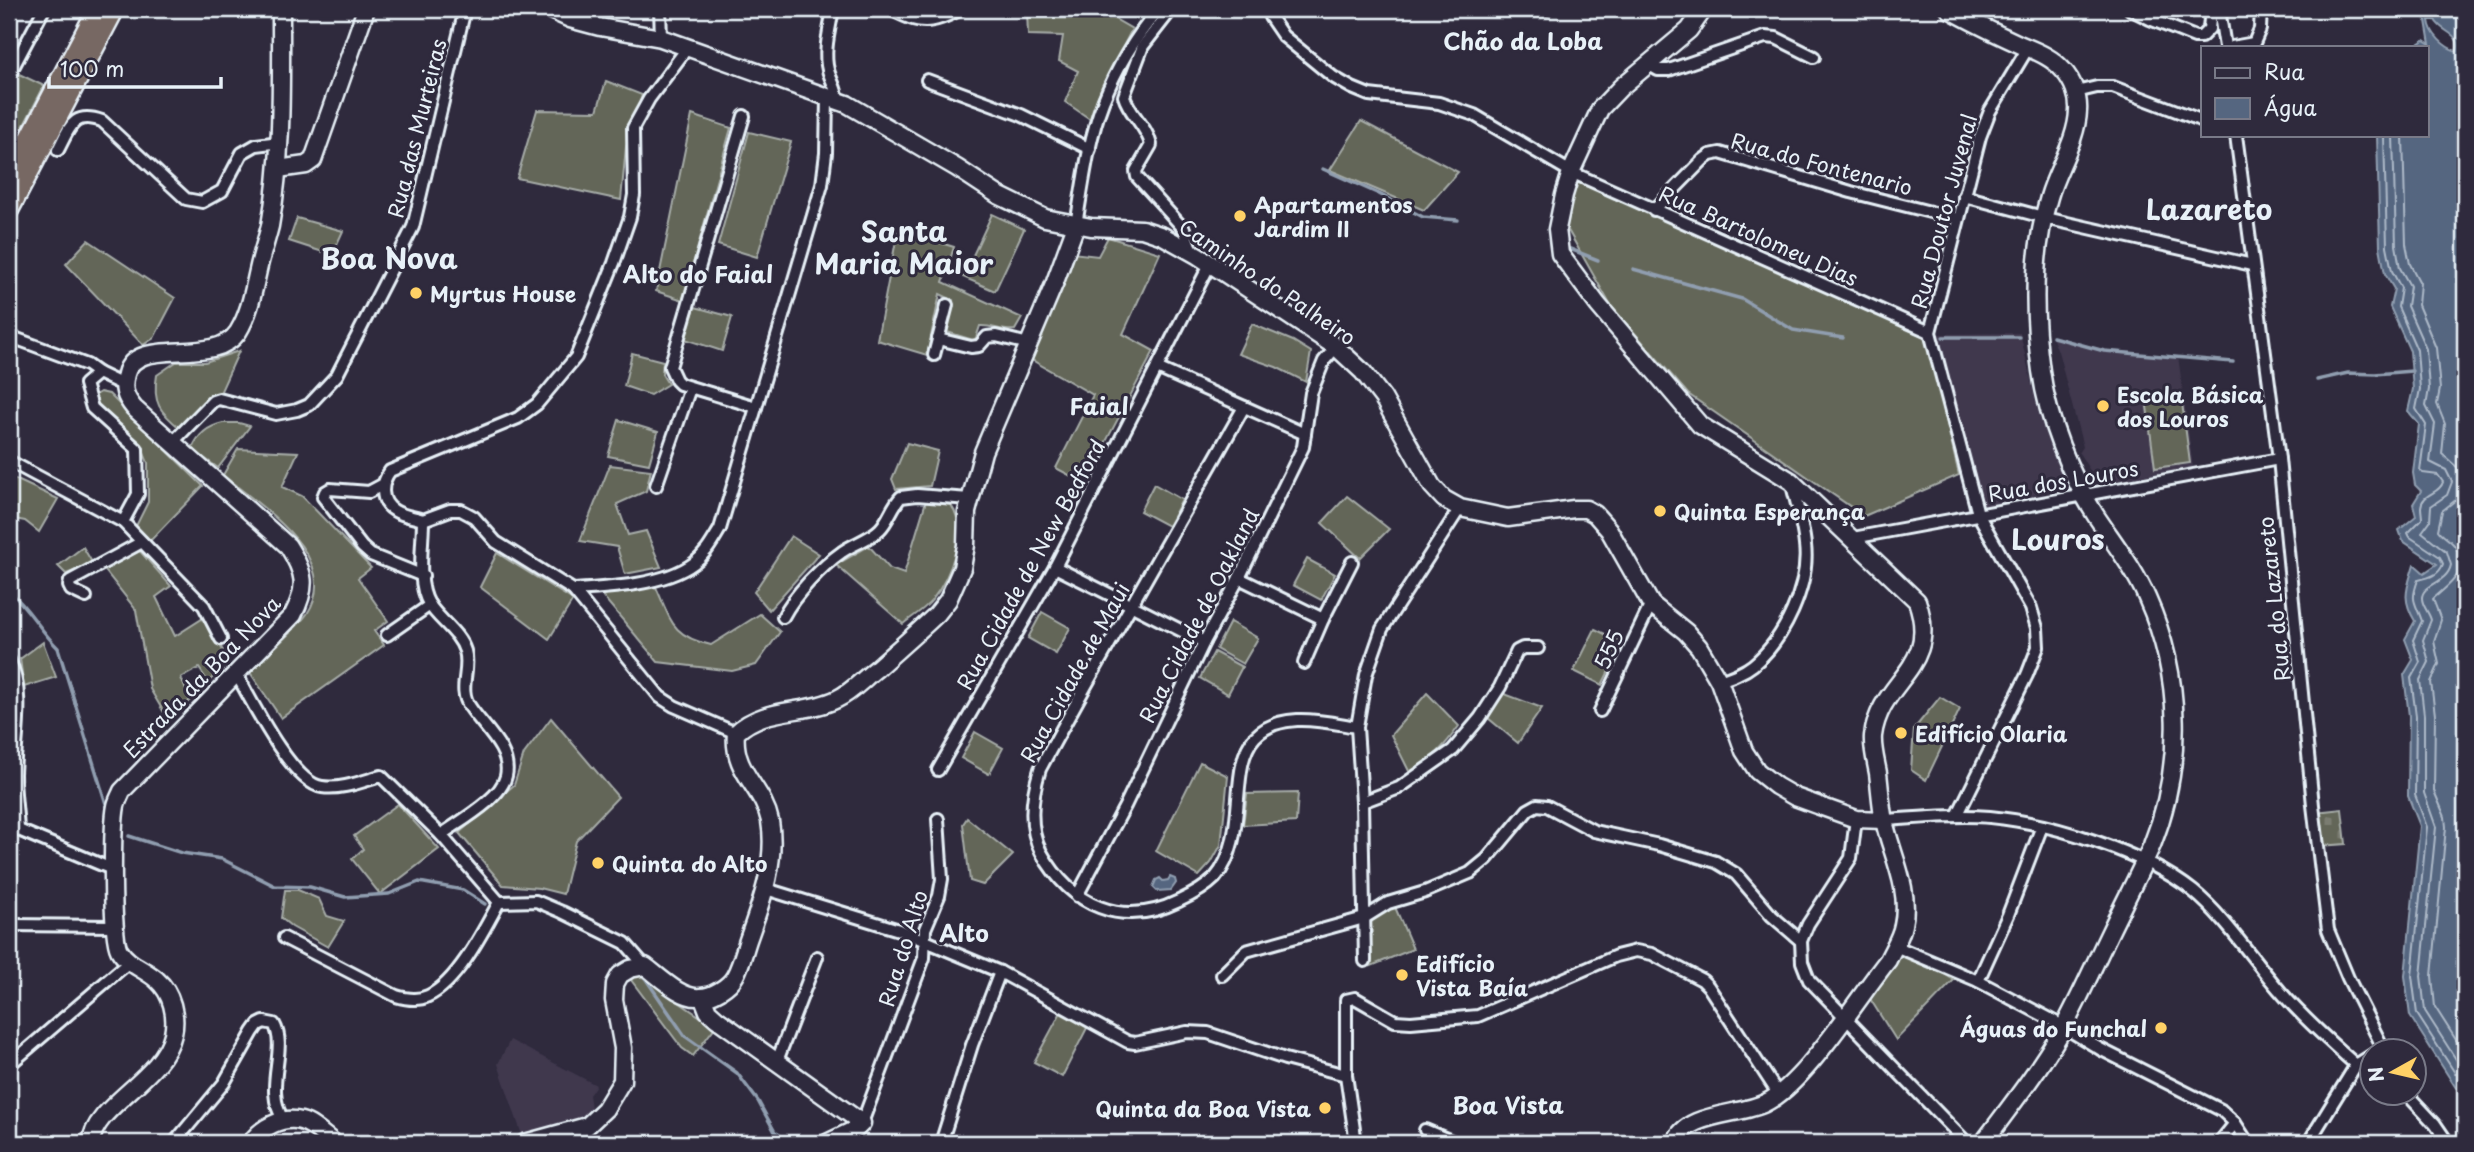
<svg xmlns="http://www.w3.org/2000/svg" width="2474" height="1152" viewBox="0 0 2474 1152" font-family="'Playpen Sans',sans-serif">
  <defs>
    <pattern id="cemetery-stones" width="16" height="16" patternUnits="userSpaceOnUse" patternTransform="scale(1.75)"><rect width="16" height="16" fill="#646658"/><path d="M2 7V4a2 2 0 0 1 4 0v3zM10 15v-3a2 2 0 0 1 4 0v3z" fill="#7a7c71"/></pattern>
  </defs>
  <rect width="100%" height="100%" fill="#2f2a3d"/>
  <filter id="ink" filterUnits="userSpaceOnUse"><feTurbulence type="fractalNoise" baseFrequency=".0143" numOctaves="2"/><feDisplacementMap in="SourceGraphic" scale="14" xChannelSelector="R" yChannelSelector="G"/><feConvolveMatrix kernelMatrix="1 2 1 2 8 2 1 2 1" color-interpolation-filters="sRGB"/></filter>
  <g filter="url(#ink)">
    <!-- built -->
    <g fill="#40384e">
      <polygon points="2020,333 2038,411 2066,488 1981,507 1937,334"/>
      <polygon points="2051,335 2109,350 2178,356 2193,467 2106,482 2096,480 2079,453 2083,447 2058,351"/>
      <polygon points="510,1040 596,1085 589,1095 592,1115 523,1138 498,1064"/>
    </g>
    <!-- grass -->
    <g fill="#646658" stroke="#a6aca8" stroke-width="2">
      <polygon points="1055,9 1101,9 1101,11 1132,29 1098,96 1093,121 1065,102 1078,71 1059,61 1063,36 1028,35 1027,11"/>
      <polygon points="17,73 44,86 22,129 9,122 9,90"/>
      <polygon points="606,81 642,95 626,147 621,200 517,178 537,110 597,111"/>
      <polygon points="692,115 731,128 683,300 656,291"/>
      <polygon points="1361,121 1458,172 1424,210 1330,170"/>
      <polygon points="749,132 791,142 757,257 718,245"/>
      <polygon points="1576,177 1927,338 1959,475 1864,516 1688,394 1611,306 1565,225"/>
      <polygon points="992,214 1024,229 995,291 963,277"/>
      <polygon points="297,218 343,231 332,255 289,241"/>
      <path d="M898 230 954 247 943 282 1022 318 1015 330C1003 332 992 325 980 326L976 338 973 340 947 332 953 300 940 294 927 355 877 340Z"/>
      <polygon points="1108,237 1160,253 1123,334 1154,351 1084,483 1056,468 1093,395 1032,360 1072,253 1098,256"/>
      <polygon points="88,240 175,298 154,338 143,345 66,264"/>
      <polygon points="695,307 732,317 722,351 685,339"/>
      <polygon points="1252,324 1293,341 1311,352 1306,382 1276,367 1238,354"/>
      <path d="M239 351 221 391 181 429C160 412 152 403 157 375L176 362H205Z"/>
      <polygon points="632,353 663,361 662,374 668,384 650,395 624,386"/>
      <polygon points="100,392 109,394 203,486 149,542 136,526 148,502 148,463 140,443 96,403 95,395"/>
      <polygon points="2181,395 2190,463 2155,468 2146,399"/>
      <polygon points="619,420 658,432 649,464 608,456"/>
      <path d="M223 423H239L250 426 218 468 192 449C198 434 208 426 223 423Z"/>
      <polygon points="907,443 938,451 930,486 896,489 892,479"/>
      <path d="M238 449 298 452 282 487 302 496 371 568 358 578 388 621 374 631 384 645 281 718 249 671C265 656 296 630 307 614 344 557 259 506 223 475Z"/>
      <polygon points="610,465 651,470 646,491 617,504 628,535 646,531 661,567 625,574 617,547 580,541"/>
      <polygon points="15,479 58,499 39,532 25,521 9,518 9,494"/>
      <polygon points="1154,484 1182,500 1168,526 1140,511"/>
      <polygon points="1347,496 1389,529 1360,558 1322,523"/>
      <path d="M926 501 951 505C969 530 950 578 932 600 925 609 912 617 903 624L836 565 869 546 890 569 904 574Z"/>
      <polygon points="791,536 819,554 769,610 754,592"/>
      <polygon points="83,547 93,564 66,574 58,566"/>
      <polygon points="138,549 171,586 156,597 175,636 205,617 229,662 208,682 199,668 181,678 190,700 169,721 150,689 136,610 103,568"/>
      <polygon points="497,553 573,600 549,639 480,587"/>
      <polygon points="1307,559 1335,574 1321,600 1293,585"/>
      <path d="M655 585C671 619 670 636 711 645L760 614 780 632 756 665 732 671 658 662 600 593Z"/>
      <polygon points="1042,612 1070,628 1056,654 1028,638"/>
      <polygon points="1230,622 1258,638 1243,664 1216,649"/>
      <polygon points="1595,629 1623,643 1602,685 1574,671"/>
      <polygon points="43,642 56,677 24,687 20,659"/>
      <polygon points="1214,652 1242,667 1228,694 1200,678"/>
      <path d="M1427 693 1459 726C1445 746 1431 761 1410 773L1391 735Z"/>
      <polygon points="1502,693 1542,708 1518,743 1488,718"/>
      <polygon points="1940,697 1960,709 1926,780 1911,770 1914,729"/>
      <polygon points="551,718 618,797 576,841 563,894 539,888 503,885 459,833 514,785 524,754"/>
      <polygon points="975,732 1003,748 989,774 961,758"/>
      <polygon points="1200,762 1228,776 1221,845 1211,863 1199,876 1156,851"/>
      <polygon points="1298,793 1296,822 1243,825 1247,794"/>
      <polygon points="398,804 439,849 380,894 352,859 363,849 354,836"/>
      <polygon points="967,818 1013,855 983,885 970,881 963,824"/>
      <polygon points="285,890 298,890 319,899 327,916 344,921 328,947 292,927 281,918"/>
      <path d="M1395 907 1413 949 1371 966C1365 935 1360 919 1395 907Z"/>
      <polygon points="1895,950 1931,966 1954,980 1896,1040 1867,994"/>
      <polygon points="634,975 641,976 715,1027 693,1056 682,1048 628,976"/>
      <polygon points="1061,1012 1088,1026 1062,1077 1034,1062"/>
    </g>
    <!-- cemetery -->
    <polygon fill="url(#cemetery-stones)" stroke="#a6aca8" stroke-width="2" points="2342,809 2346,844 2320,846 2316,812"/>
    <!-- water -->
    <g fill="#556680" stroke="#909eb0" stroke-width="2" fill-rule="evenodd">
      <path d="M2424 9H2465V1082L2461 1080 2460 1089 2456 1088 2410 1016 2405 976 2420 826 2408 796 2409 716 2404 675 2413 660 2405 639 2415 621C2401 598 2407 589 2414 564L2424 573 2437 564 2403 541 2399 530 2416 516 2413 504 2421 491 2415 485 2413 473 2419 424 2408 411 2413 389 2410 351 2390 307 2394 289 2385 274 2380 247 2377 135H2427V47H2413L2424 40 2430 44ZM2429 20H2435C2442 33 2462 33 2457 51 2445 48 2430 34 2429 20Z"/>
      <polygon points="1170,877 1175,879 1176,883 1171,890 1157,891 1153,887 1156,880 1160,878 1163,881 1168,880"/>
    </g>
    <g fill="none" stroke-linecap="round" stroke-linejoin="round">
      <!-- shore -->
      <g stroke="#adb9c8" stroke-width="2">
        <path d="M2384 135 2387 246 2392 271 2401 288 2398 307 2417 350 2420 389 2416 409 2426 425 2420 471 2423 473 2438 475 2443 482C2440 494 2422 493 2421 507 2421 511 2422 515 2422 519L2408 533 2410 537 2440 557 2443 564C2439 576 2427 578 2418 580 2410 602 2415 601 2422 621L2413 640 2420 662 2411 678 2416 716 2415 795 2427 827 2412 976 2417 1014 2455 1073 2465 1074"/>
        <path d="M2393 135 2396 245 2400 268 2410 286 2407 306 2426 349 2429 389 2426 406 2435 424 2430 462 2446 470 2452 482 2447 495 2431 506 2430 521 2422 532 2447 552 2451 565C2447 584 2422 584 2422 598 2422 606 2429 612 2431 620L2423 640 2429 662 2420 680 2424 715V793L2436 827 2421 976 2425 1011 2459 1064 2465 1065"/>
        <path d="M2403 135 2406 244 2410 264 2420 283 2418 305 2436 348 2440 389 2437 404 2445 424 2442 454 2458 468 2462 484 2457 499 2442 511 2438 530C2442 536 2449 539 2454 545 2474 570 2448 585 2433 599L2441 620 2434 641 2439 664 2431 682 2435 715 2434 791 2445 817 2446 827 2432 976 2435 1007 2465 1054"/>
      </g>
      <!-- stream -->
      <g stroke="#909eb0" stroke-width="3.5">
        <polyline points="1323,169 1379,194 1423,217 1458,220"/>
        <polyline points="1570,249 1598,260"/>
        <polyline points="1633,269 1742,299 1793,330 1843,338"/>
        <polyline points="1943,337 2019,337"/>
        <polyline points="2053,337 2104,351 2233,362"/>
        <polyline points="2317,380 2348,373 2375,374 2412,371"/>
        <path d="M9 591C29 608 40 630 58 648L107 807"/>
        <polyline points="129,836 182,853 222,859 275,886 310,887 345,897 389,894 419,882 463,890 485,904"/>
        <polyline points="641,972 685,1036 737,1073 758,1101 775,1132 791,1143"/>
      </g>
      <defs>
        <g id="street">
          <polyline points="660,9 661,38"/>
          <path d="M833 9C830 28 823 51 828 70 831 81 837 89 838 101"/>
          <path d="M890 9C921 25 929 25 961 9"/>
          <path d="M1172 9 1143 46 1124 96C1129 114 1147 126 1151 145L1136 171 1137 177 1184 229 1192 252"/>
          <polyline points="1270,9 1270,17 1283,36 1333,77 1352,88 1369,95 1439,103 1474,115 1571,172 1930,332"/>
          <polyline points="1537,9 1546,9"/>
          <polyline points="2130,9 2150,19 2195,37 2201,37 2209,29 2211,9"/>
          <polyline points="2219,9 2225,47"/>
          <polyline points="2232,47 2254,43 2260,29 2261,9"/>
          <polyline points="1649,65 1658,70 1669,70 1765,37 1776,38 1814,57"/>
          <polyline points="9,75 44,9"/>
          <polyline points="927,80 1021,115 1090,149"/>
          <polyline points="2076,92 2097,87 2113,87 2203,121"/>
          <polyline points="744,116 670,367 676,380 680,384 756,407"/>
          <polyline points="2236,135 2279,459 2313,805 2328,930 2348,978 2384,1050"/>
          <path d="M58 150C70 127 73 111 102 121L186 199 202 202 222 191 242 153 256 145 280 142"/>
          <polyline points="1964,196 2054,220 2252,265"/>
          <polyline points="1654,210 1703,160 1710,155 1720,153 1851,192 1958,219"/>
          <path d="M1076 225C1083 184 1088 141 1103 102 1116 69 1136 36 1159 9"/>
          <polyline points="9,336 87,365 98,373"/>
          <polyline points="938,339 971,347 979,346 987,337 996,336 1029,344"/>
          <polyline points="934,355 947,305"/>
          <polyline points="1157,368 1305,434"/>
          <path d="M1244 407C1176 528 1106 647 1040 769 1032 795 1028 827 1041 852 1071 906 1122 929 1179 901 1192 895 1205 888 1215 878 1250 837 1227 767 1255 737 1281 710 1325 722 1357 727"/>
          <polyline points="171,444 213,401 219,399 276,414 297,410 309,405 337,375 413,227 465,9"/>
          <polyline points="9,461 123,522 204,606 221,639"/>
          <polyline points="382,485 369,492 330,489 325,492 323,497 362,547 371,555 423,576"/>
          <polyline points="656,486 690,388"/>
          <path d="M423 520C414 517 403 516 395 511 379 502 381 483 390 471L518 418 537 404 576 357 614 263 630 217 634 195 633 128 649 99 688 47"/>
          <polyline points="423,520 450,510 461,510 474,517 496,542 573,590 660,697 674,706 736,733"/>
          <path d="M423 520C423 545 416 582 429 604 439 620 459 632 465 651 471 670 457 689 470 707 483 727 512 750 506 776 501 799 460 821 441 835"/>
          <polyline points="123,522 138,494 137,449 92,408 85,384 98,373 123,385"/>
          <polyline points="1853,538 2279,459"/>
          <polyline points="1055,567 1204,642"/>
          <polyline points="1239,578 1323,619 1352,562"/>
          <path d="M573 590C608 588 665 585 694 563 706 554 712 542 720 529L822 185 826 153 827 98"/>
          <polyline points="86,597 71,590 69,586 70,581 142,542"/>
          <path d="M783 617C794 595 822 566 842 552 854 543 869 540 880 529 889 520 892 506 901 497L917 495 969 499"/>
          <polyline points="387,635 430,605"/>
          <path d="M9 660C26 692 15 740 14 774 14 792 17 811 18 829"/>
          <polyline points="1304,663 1323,619"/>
          <path d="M236 673C251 700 292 783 322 787 341 790 363 781 381 776L441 835 499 902 536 901 562 912 625 943 645 966"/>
          <path d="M1719 681C1731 677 1743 673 1753 665 1784 640 1810 585 1805 545 1803 524 1796 502 1791 481"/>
          <polyline points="1600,711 1651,604"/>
          <polyline points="938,770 1055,567 1210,264"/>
          <polyline points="1362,802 1399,788 1453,750 1480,718 1500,687 1517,651 1523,648 1538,648"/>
          <polyline points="1957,816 2027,675 2038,647 2037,628 2031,608 1978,514 1930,332 1980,137 1990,111 2028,48"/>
          <polyline points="1856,819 1851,858 1808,924 1801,941 1802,962 1809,980 1967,1143"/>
          <path d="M1884 820C1919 818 1955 814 1990 817 2052 823 2144 852 2193 891 2225 917 2253 960 2280 991 2302 1017 2330 1042 2356 1065"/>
          <polyline points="9,826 114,870"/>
          <polyline points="766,889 899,930 1000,972 1128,1042 1135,1043 1187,1032 1208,1033 1285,1059 1346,1075"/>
          <polyline points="1077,896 1125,806 1204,642 1239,578 1303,447 1311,393 1324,361 1336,347"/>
          <polyline points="9,925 114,926"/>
          <path d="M284 938 396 996C406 999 418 1001 428 996 457 983 484 930 499 902"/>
          <polyline points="1895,946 1978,981 2052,1020 2100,1049 2221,1110 2235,1123 2248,1143"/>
          <polyline points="1365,961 1362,802 1357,727 1366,675 1382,629 1460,508"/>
          <polyline points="1222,975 1246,951 1364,918 1388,903 1425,892 1470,873 1487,859 1528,810 1537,805 1547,806 1594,831 1659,845 1716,862 1736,874 1772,916 1801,941"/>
          <polyline points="1978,981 2008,915 2042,826"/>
          <polyline points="777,1061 817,957"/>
          <polyline points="9,1065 129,962"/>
          <polyline points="2405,1092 2435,1124 2448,1143"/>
          <polyline points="862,1123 924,958 925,929 939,896 942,879 938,819"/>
          <polyline points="1425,1130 1456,1143"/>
          <path d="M174 1143 224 1083 253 1032 258 1025 264 1022 274 1024C289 1050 262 1088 284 1121"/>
          <polyline points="941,1143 972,1045 1000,972"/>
          <polyline points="1356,1143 1346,1075 1346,1000 1355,998 1395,1021 1411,1022 1478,1016 1616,956 1636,951 1652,954 1702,980 1708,986 1779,1095"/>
          <polyline points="2219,1143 2235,1123"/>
          <polyline points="2308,1143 2356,1065 2372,1055"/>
        </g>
        <g id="secondary">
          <polyline points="548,9 570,19 600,27 661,38 847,104 957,168 998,195 1045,218 1091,227 1142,229 1163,236 1197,255 1336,347 1363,372 1383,398 1432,486 1444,499 1460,508 1508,518 1574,509 1586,509 1595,514 1609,530 1651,604 1686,632 1699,647 1719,681 1744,751 1757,771 1776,786 1795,797 1856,819 1884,820"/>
          <path d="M1949 9C1972 22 1995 33 2019 44 2035 51 2051 56 2063 70 2073 81 2079 97 2078 111 2077 140 2057 169 2049 197 2032 253 2033 314 2041 371 2048 421 2069 473 2096 516 2114 543 2134 568 2147 598 2182 676 2184 765 2152 845 2139 874 2124 903 2110 932 2094 965 2079 1000 2061 1032 2038 1071 2010 1107 1983 1143"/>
          <polyline points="278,169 306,165 313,160 366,9"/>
          <polyline points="703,998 708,1011 717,1019 862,1123 856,1129 827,1143"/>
          <path d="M91 1143C93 1106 163 1079 173 1034 177 1016 172 993 157 980 145 969 128 965 119 950 111 936 112 826 116 806 117 801 120 796 122 791L293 615C308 586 305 573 288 546L134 408C125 397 122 389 126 374 136 334 214 368 238 332 251 311 254 286 260 262 263 250 267 238 270 226 283 154 281 81 281 9"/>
          <path d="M251 1143C260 1128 282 1116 301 1121 313 1124 324 1136 334 1143"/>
          <path d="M525 1143 587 1126 605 1109 622 1081 623 1048 614 1000 615 984 620 975 630 969 645 966C660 977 681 999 700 997 712 997 729 987 735 976 741 965 744 952 748 940 761 903 777 862 770 821 763 787 732 772 736 733 764 706 804 715 837 699 852 692 863 679 876 669 896 651 917 633 937 614L948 600 962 568 966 545 967 512 983 452 1055 282 1076 225"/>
          <path d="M1675 1143C1685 1112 1739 1116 1765 1103 1804 1085 1859 996 1888 960 1893 949 1901 937 1903 925 1911 890 1892 855 1884 821 1881 806 1880 789 1878 773 1876 762 1872 748 1873 736 1880 679 1941 669 1917 601L1791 481 1700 425 1598 305 1560 254 1557 229 1564 195 1571 172 1600 109 1621 87 1689 30 1704 9"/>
        </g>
        <g id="highway">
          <polyline points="9,179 98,9"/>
          <polyline points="9,209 114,9"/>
        </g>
      </defs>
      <!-- street casing -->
      <use href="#street" stroke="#e8f1f8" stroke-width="16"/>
      <!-- secondary casing -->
      <use href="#secondary" stroke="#e8f1f8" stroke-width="21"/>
      <!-- highway casing -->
      <use href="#highway" stroke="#e8f1f8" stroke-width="24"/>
      <!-- street -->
      <use href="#street" stroke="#2f2a3d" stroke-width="10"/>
      <!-- secondary -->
      <use href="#secondary" stroke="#2f2a3d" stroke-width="16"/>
      <!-- highway -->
      <use href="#highway" stroke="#776864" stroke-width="19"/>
    </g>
  </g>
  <!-- markers -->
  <g fill="#ffd166" stroke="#2f2a3d" stroke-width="2.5">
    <circle cx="1240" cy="216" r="7"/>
    <circle cx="416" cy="293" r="7"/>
    <circle cx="2103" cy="406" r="7"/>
    <circle cx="1660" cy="511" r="7"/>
    <circle cx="1901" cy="733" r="7"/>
    <circle cx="598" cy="863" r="7"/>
    <circle cx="1402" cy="975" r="7"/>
    <circle cx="2161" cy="1028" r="7"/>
    <circle cx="1325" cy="1108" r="7"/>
  </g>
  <g text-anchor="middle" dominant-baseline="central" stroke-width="6" stroke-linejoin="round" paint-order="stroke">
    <!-- street labels -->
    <g font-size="21" fill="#e8f1f8" stroke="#2f2a3d">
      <text transform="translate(416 128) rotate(-76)">Rua das Murteiras</text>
      <text transform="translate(1822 163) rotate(15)">Rua do Fontenario</text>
      <text transform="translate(1943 211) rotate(-75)">Rua Doutor Juvenal</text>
      <text transform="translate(1759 235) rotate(24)">Rua Bartolomeu Dias</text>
      <text transform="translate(1268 281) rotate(34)">Caminho do Palheiro</text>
      <text transform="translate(2063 480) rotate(-10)">Rua dos Louros</text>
      <text transform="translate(1030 564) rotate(-61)">Rua Cidade de New Bedford</text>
      <text transform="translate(2273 599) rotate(-96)">Rua do Lazareto</text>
      <text transform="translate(1198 615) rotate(-63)">Rua Cidade de Oakland</text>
      <text transform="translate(1608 649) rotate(-65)">555</text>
      <text transform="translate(1074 672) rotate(-61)">Rua Cidade de Maui</text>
      <text transform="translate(201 676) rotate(-46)">Estrada da Boa Nova</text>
      <text transform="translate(902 948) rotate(-73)">Rua do Alto</text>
    </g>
    <!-- poi labels -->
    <g font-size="21" font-weight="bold" fill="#e8f1f8" stroke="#2f2a3d" text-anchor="start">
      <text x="1254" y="204">Apartamentos<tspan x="1254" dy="24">Jardim II</tspan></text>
      <text x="430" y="293">Myrtus House</text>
      <text x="2117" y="394">Escola Básica<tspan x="2117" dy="24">dos Louros</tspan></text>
      <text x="1674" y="511">Quinta Esperança</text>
      <text x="1915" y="733">Edifício Olaria</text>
      <text x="612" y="863">Quinta do Alto</text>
      <text x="1416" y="963">Edifício<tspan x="1416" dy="24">Vista Baía</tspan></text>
      <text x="2147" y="1028" text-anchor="end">Águas do Funchal</text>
      <text x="1311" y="1108" text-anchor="end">Quinta da Boa Vista</text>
    </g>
    <!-- neighbourhood labels -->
    <g font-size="23" font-weight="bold" fill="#e8f1f8" stroke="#2f2a3d">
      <text x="1523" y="40">Chão da Loba</text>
      <text x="698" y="273">Alto do Faial</text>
      <text x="1099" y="405">Faial</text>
      <text x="964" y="932">Alto</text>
      <text x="1508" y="1104">Boa Vista</text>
    </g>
    <!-- district labels -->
    <g font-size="28" font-weight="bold" fill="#e8f1f8" stroke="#2f2a3d">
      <text x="2209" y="208">Lazareto</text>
      <text x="904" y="230">Santa<tspan x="904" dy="32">Maria Maior</tspan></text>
      <text x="389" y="257">Boa Nova</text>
      <text x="2058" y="538">Louros</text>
    </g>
  </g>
  <!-- margin -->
  <rect width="2474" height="1152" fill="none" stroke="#2f2a3d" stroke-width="35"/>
  <rect x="18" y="18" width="2439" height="1117" fill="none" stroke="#e8f1f8" stroke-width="2.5" filter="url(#ink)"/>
  <!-- legend -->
  <rect x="2201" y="46" width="228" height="91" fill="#2f2a3d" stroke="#797a88" stroke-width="2"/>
  <rect x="2215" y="68" width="35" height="10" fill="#2f2a3d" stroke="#797a88" stroke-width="2"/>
  <text x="2264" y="80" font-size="21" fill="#e8f1f8">Rua</text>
  <rect x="2215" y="98" width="35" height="21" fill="#556680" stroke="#797a88" stroke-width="2"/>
  <text x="2264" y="116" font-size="21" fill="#e8f1f8">Água</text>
  <!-- north arrow -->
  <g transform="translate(2393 1072) rotate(262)"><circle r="33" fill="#2f2a3d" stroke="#797a88" stroke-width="2"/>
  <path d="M0-5L12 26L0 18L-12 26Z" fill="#ffd166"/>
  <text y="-10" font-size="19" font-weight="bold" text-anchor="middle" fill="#e8f1f8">N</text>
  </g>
  <!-- scale -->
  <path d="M49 77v10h172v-10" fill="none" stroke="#e8f1f8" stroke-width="3.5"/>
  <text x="60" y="77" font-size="21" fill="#e8f1f8" stroke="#2f2a3d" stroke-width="5" paint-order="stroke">100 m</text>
</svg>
